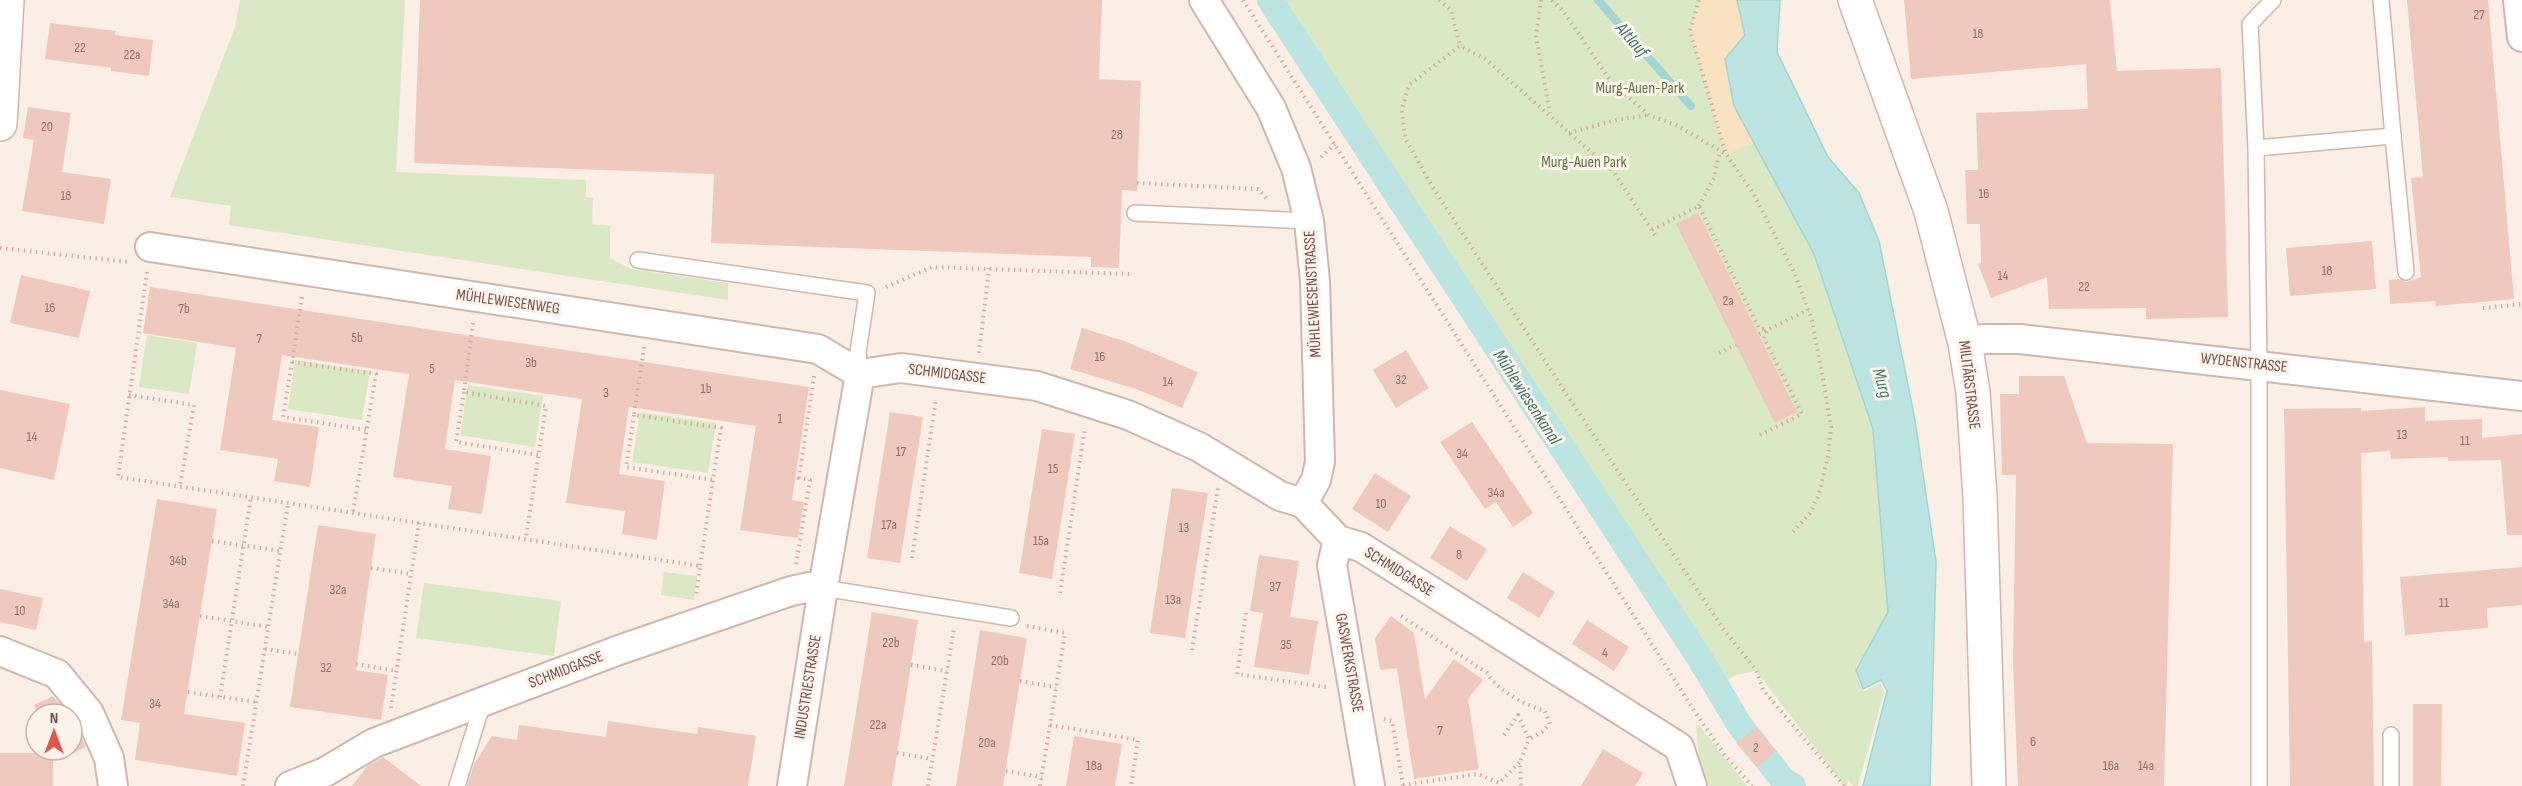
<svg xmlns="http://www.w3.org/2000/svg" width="2522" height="786" viewBox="0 0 2522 786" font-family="'Sofia Sans Condensed',sans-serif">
  <rect width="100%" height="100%" fill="#fbeee5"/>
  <!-- green -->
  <g fill="#dae8c5">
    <polygon points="240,0 405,0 396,172 586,180 586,197 593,198 592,224 610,226 610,258 631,269 728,283 728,300 229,225 231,206 170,197 235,27"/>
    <polygon points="1266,0 1737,0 1734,106 1814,254 1873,429 1888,613 1856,667 1856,674 1863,692 1880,683 1884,692 1858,786 1853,786 1848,780 1847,786 1844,786 1756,671 1736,675 1709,692 1695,661 1353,117"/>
    <polygon points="147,335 197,343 189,394 139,387"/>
    <polygon points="295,360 370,371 362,420 288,409"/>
    <polygon points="468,385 543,396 535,447 460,435"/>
    <polygon points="640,412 716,423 708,473 632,462"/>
    <polygon points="664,572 697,576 694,600 661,595"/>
    <polygon points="424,583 561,601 554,656 416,638"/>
    <polygon points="1699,725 1747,786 1709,786 1699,758 1696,726"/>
  </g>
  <!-- sand -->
  <polygon fill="#f9e2c2" points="1699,0 1744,0 1745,35 1739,57 1754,143 1726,154 1690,31"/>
  <!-- water -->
  <polygon fill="#bbe4e2" stroke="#a2d5d3" stroke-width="1.5" points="1737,0 1780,0 1777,52 1828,157 1859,193 1879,241 1915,420 1936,562 1930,786 1863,786 1887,691 1881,680 1863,689 1856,670 1888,612 1873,429 1814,254 1734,106 1725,59 1745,35"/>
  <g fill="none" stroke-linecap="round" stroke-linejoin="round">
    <!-- stream -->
    <polyline stroke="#a2d5d3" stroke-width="8" points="1598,0 1691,106"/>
    <!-- canal -->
    <polyline stroke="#bbe4e2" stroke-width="26" points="1270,0 1700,659 1739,724 1783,780 1793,786"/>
  </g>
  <!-- building -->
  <g fill="#efc8be">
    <polygon points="420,0 1102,0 1099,79 1141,81 1137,191 1122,190 1119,268 1091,267 1091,257 711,243 714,174 414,163"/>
    <polygon points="1904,0 2110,0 2117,71 2221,68 2228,317 2146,319 2146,308 2049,309 2047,277 1991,298 1978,264 1981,263 1980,224 1967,224 1965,170 1978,170 1976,113 2088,109 2086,64 1911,79"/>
    <polygon points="2407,0 2488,0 2514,299 2436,306 2435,301 2390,304 2389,280 2399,279 2406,282 2421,277 2411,178 2423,177"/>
    <polygon points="50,23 116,31 115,35 153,40 149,76 111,71 111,68 45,59"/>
    <polygon points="28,107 71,113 62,172 111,179 104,224 22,211 34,140 23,138"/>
    <polygon points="1698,213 1797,412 1775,423 1676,224"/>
    <polygon points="2372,241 2376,289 2290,296 2286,248"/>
    <polygon points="21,275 90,291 79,338 10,323"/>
    <polygon points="150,287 809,387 792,500 804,502 798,538 740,530 756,426 629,407 619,474 665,481 657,540 622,534 625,511 566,503 582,399 455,380 445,449 491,456 482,514 448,509 452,486 393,477 409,374 282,355 272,420 319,427 310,487 274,481 278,459 220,450 236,348 143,333"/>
    <polygon points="1082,328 1124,341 1198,372 1182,408 1136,389 1070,369"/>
    <polygon points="1406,350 1429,388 1396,408 1373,370"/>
    <polygon points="2019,376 2064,376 2087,443 2173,444 2164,786 2018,786 2013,663 2016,475 2002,475 2000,394 2019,394"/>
    <polygon points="0,390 70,404 54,480 0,468"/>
    <polygon points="2425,407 2425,421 2482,419 2482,438 2522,434 2522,535 2507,535 2501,460 2448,461 2448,457 2391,459 2390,451 2361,453 2364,642 2372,641 2374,786 2290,786 2284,409 2361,408 2361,411"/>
    <polygon points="890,412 923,417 900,563 867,558"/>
    <polygon points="1472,422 1533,513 1513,527 1496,502 1485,509 1440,442"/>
    <polygon points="1042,429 1075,434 1052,579 1019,573"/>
    <polygon points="1375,473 1411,496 1388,532 1352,509"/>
    <polygon points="1172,488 1208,493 1185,638 1150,633"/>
    <polygon points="157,499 217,509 184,714 245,723 237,776 135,760 140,723 121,720"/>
    <polygon points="318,525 376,534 356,670 388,675 381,720 290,707"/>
    <polygon points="1450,526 1487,549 1467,581 1430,558"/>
    <polygon points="1259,555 1299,561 1290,617 1318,621 1309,675 1254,667 1263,613 1250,611"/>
    <polygon points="2522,567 2522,605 2487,608 2488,628 2405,635 2400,577"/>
    <polygon points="1523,572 1555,592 1539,618 1507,598"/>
    <polygon points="0,589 43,598 36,630 0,622"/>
    <polygon points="872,612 918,620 911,665 892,786 844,786"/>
    <polygon points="1391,616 1414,633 1425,699 1454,659 1483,680 1468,699 1479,769 1414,779 1397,668 1380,670 1375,638"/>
    <polygon points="1587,620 1629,647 1614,671 1572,644"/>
    <polygon points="980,630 1027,638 1020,681 1003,786 956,786"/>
    <polygon points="53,696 68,714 39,714 34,705"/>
    <polygon points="2413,704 2442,704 2441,786 2413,786"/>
    <polygon points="72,718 86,747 60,760 55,750 72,750"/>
    <polygon points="608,721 697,734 698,727 756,736 748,786 467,786 474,764 492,736 517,740 519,725 606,737"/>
    <polygon points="1756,727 1776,751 1757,767 1736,743"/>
    <polygon points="1074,736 1122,744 1115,786 1066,786"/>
    <polygon points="1603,749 1643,773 1635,786 1581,786"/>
    <rect x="0" y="753" width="53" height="33"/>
    <polygon points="383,757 421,786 352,786 367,766"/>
  </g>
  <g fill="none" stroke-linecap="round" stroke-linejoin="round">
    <defs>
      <g id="lane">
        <polyline points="2381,0 2393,136"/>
        <polyline points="2256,148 2250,24 2273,0"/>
        <polyline points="1135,213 1309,221"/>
        <polyline points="638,260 867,293 858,352 860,374"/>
        <polyline points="823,588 1011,618"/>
        <polyline points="2391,735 2391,786"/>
        <polyline points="457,786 483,702"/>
        <polyline points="2259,786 2259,364 2256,148 2393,136 2406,272"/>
      </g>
      <g id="street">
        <polyline points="1204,0 1271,108 1296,168 1309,221 1315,281 1320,462 1316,480 1303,503"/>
        <polyline points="2518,0 2522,37"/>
        <polyline points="150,247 818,349 860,374"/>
        <polyline points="1965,343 1984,339 2020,339 2522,396"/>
        <polyline points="1338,540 1332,565 1370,786"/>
        <polyline points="0,651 57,674 89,713 109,758 113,786"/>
        <polyline points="290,786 325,772 374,743 619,650 791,591 810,587 823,588 860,374 901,368 1037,386 1128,415 1199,447 1280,496 1303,503 1338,540 1361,547 1679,747 1692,786"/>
        <polyline points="792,786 823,588"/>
      </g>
      <g id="secondary">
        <polyline points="1855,0 1931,211 1965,343 1973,392 1980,497 1989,786"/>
        <polyline points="0,124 7,0"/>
      </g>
    </defs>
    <!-- lane casing -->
    <use href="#lane" stroke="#ceb7af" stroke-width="18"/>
    <!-- street casing -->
    <use href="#street" stroke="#ceb7af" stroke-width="32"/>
    <!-- secondary casing -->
    <use href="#secondary" stroke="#d1b6ad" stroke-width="36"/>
    <!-- path -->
    <g stroke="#d4aba2" stroke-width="4" stroke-dasharray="1.5 4.5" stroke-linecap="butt">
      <polyline points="1243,0 1695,712 1724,754 1752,786"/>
      <polyline points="1439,0 1451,10 1460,46"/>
      <polyline points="1541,0 1536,36 1550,113"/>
      <polyline points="1552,0 1564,12 1612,83 1649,115 1676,125 1726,154"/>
      <polyline points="1699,0 1690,31 1726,154 1753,193 1794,272 1812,320 1824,385 1831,427 1828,456 1819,494 1810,513 1793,532"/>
      <polyline points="1569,133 1616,120 1648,115"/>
      <polyline points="1321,157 1335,144"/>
      <polyline points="1137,183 1258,189 1268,200"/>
      <polyline points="1699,206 1714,178 1720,151"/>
      <polyline points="1652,230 1699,206 1759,328 1767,330 1764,338 1802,414 1760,435"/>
      <polyline points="1655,235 1613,171 1485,59 1460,46 1409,85 1402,109 1405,138 1432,186 1569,398 1724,630 1756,670 1763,690 1844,786"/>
      <polyline points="0,248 129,262"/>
      <polyline points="147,272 118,477 700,566 696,596"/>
      <polyline points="886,287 932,267 1130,274"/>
      <polyline points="302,297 292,362 376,374 353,512"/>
      <polyline points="2483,308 2522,304"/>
      <polyline points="473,323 464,392 546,406 526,538"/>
      <polyline points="1759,334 1808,310"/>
      <polyline points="644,347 634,415 721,428 700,566"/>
      <polyline points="979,353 989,268"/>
      <polyline points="1719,353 1736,345"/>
      <polyline points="292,362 283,417 367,430"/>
      <polyline points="464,392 456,442 539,455"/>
      <polyline points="129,395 194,405 180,486"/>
      <polyline points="634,415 626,467 714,480"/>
      <polyline points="212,541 281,551"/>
      <polyline points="912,558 936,399"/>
      <polyline points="796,564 810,480 799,478 814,376"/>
      <polyline points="371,568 411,574"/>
      <polyline points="1060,593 1085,428"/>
      <polyline points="1246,613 1237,674 1326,687"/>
      <polyline points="200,616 268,627"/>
      <path d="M1401 616 1487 673C1498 691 1525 705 1545 711L1550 724 1542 732 1529 739"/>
      <polyline points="1027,626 1065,633 1040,786"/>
      <polyline points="265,649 298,654"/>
      <polyline points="1192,650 1218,488"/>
      <polyline points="356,664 397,671"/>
      <polyline points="911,665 947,671"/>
      <polyline points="1020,681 1056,687"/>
      <polyline points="188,692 256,702"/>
      <polyline points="220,697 251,497"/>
      <polyline points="391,708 419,522"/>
      <polyline points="1384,719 1392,721 1403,785"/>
      <polyline points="1050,725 1138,740 1131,786"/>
      <polyline points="1504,735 1518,715 1529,739 1520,762"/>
      <polyline points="897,753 932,759"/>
      <polyline points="1006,771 1042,777"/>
      <polyline points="1403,785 1478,774 1499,783 1520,762 1521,786"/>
      <polyline points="243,786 288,503"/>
      <polyline points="928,786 954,628"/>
    </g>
    <!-- lane -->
    <use href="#lane" stroke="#fff" stroke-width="15"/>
    <!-- street -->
    <use href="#street" stroke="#fff" stroke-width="28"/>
    <!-- secondary -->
    <use href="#secondary" stroke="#fff" stroke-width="33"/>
  </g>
  <g text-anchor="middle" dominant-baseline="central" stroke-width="6" stroke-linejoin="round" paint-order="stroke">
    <!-- number labels -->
    <g font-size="14" fill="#927068">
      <text x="2479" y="14">27</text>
      <text x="1978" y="33">18</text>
      <text x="80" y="47">22</text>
      <text x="132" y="54">22a</text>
      <text x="47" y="126">20</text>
      <text x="1117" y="134">28</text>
      <text x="1984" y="193">16</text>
      <text x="66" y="195">18</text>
      <text x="2327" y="270">18</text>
      <text x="2003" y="275">14</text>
      <text x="2084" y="286">22</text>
      <text x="1728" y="300">2a</text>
      <text x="50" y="307">16</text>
      <text x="184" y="308">7b</text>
      <text x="357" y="337">5b</text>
      <text x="259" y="338">7</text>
      <text x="1100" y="356">16</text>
      <text x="531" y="362">3b</text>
      <text x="432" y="368">5</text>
      <text x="1401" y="379">32</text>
      <text x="1168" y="381">14</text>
      <text x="706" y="388">1b</text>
      <text x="606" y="392">3</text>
      <text x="780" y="418">1</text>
      <text x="2402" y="434">13</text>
      <text x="32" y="436">14</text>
      <text x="2465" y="440">11</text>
      <text x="901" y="451">17</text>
      <text x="1462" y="453">34</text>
      <text x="1053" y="468">15</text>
      <text x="1496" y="492">34a</text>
      <text x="1381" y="503">10</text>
      <text x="889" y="524">17a</text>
      <text x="1184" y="527">13</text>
      <text x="1041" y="540">15a</text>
      <text x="1459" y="554">8</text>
      <text x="178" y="560">34b</text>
      <text x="1275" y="586">37</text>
      <text x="338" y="589">32a</text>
      <text x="1173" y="599">13a</text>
      <text x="2444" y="602">11</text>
      <text x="171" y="603">34a</text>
      <text x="20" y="610">10</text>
      <text x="891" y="642">22b</text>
      <text x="1286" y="644">35</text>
      <text x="1605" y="652">4</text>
      <text x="1000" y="660">20b</text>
      <text x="326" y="667">32</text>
      <text x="155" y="703">34</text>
      <text x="878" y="724">22a</text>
      <text x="1440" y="730">7</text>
      <text x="2033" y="741">6</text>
      <text x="987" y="742">20a</text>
      <text x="1756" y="747">2</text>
      <text x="1094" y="765">18a</text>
      <text x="2111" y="765">16a</text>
      <text x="2146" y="765">14a</text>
    </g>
    <!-- park labels -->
    <g font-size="16" fill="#5e7844" stroke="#fef3eb">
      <text x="1640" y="88">Murg-Auen-Park</text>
      <text x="1584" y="162">Murg-Auen Park</text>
    </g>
    <!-- street labels -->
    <g font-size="16" fill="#73524c" stroke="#fef3eb">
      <text transform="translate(1313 294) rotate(-93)">MÜHLEWIESENSTRASSE</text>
      <text transform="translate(508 302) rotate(8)">MÜHLEWIESENWEG</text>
      <text transform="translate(2244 363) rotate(6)">WYDENSTRASSE</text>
      <text transform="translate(947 374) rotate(7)">SCHMIDGASSE</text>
      <text transform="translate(1969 385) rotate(83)">MILITÄRSTRASSE</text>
      <text transform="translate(1399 572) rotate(32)">SCHMIDGASSE</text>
      <text transform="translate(1349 663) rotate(80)">GASWERKSTRASSE</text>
      <text transform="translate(566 670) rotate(-21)">SCHMIDGASSE</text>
      <text transform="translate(808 687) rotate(-81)">INDUSTRIESTRASSE</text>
    </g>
    <!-- water labels -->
    <g font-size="18" font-style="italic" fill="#407776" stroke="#fef3eb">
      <text transform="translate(1632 40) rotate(49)">Altlauf</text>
      <text transform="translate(1882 383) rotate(74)">Murg</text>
      <text transform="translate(1527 397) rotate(57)">Mühlewiesenkanal</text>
    </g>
  </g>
  <!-- north arrow -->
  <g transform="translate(54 732)"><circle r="28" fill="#fef3eb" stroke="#c6b3ab" stroke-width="1.5"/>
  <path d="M0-4.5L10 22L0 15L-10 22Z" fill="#de5551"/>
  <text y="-9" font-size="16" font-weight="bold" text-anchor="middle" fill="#73524c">N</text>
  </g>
</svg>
